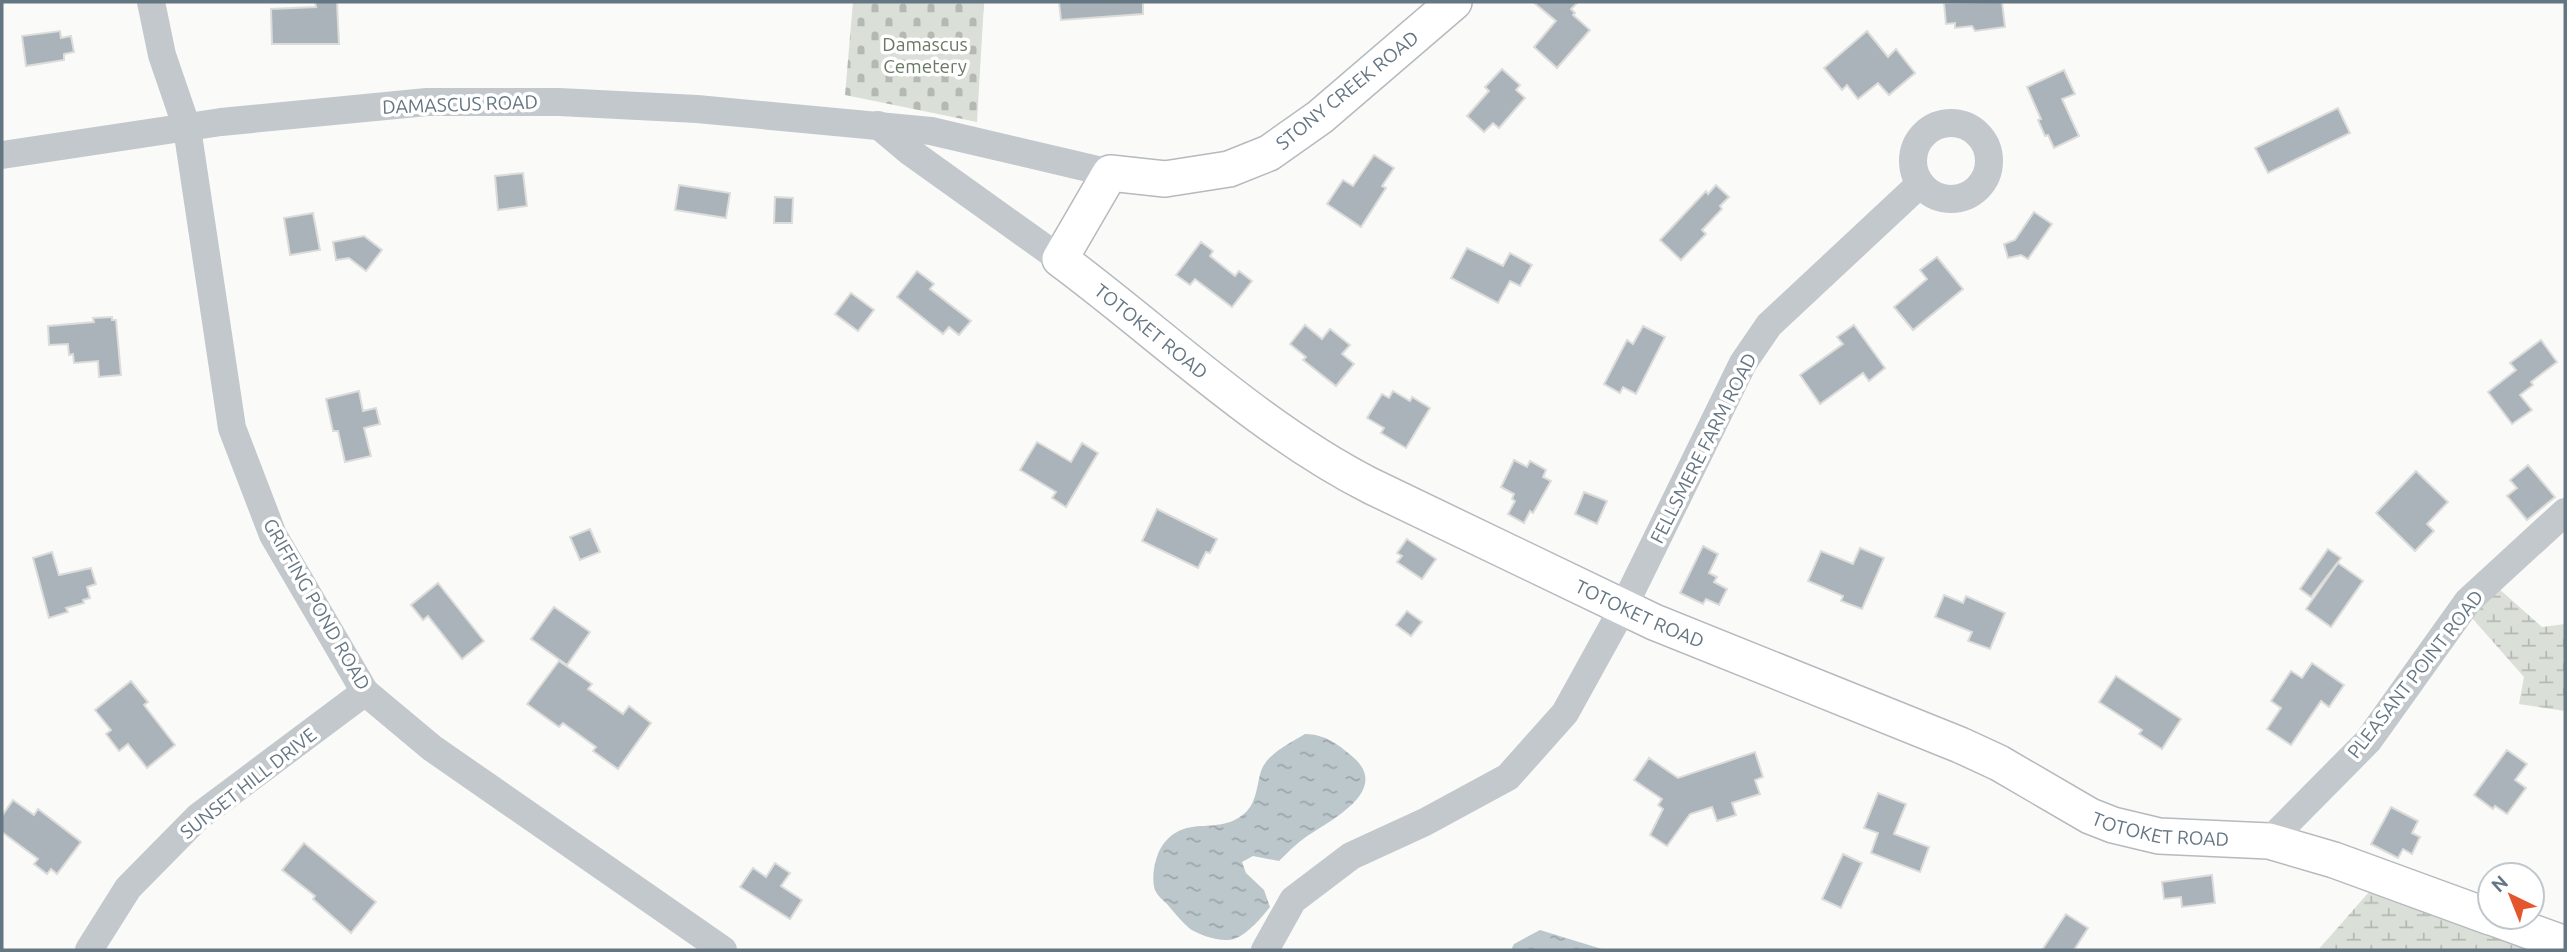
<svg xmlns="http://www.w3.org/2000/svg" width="2567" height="952" viewBox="0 0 2567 952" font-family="Ubuntu,sans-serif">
  <defs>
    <pattern id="wetland-marsh" width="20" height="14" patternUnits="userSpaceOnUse" patternTransform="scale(1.75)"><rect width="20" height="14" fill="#dadfd7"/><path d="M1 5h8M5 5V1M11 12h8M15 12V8" fill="none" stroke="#b4b9b4"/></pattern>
    <pattern id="cemetery-stones" width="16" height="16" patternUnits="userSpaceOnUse" patternTransform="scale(1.75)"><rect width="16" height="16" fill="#dadfd7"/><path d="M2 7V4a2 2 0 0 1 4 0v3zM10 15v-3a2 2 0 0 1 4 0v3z" fill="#b4b9b4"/></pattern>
    <pattern id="water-ripples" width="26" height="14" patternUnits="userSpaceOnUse" patternTransform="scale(1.75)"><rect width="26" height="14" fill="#bbc7cb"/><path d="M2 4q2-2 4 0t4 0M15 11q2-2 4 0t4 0" fill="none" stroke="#9ca6aa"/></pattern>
  </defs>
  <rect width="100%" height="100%" fill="#fafaf8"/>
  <!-- wetland -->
  <g fill="url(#wetland-marsh)">
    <polygon points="2498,588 2542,627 2565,624 2565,711 2519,704 2524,677 2472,618"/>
    <polygon points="2369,892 2540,950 2318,950"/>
  </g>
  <!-- cemetery -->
  <polygon fill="url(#cemetery-stones)" points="853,2 984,2 977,122 845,95"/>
  <!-- water -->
  <g fill="url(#water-ripples)">
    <path d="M1305 734C1325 734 1339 745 1353 757 1390 789 1335 818 1312 833 1300 840 1289 851 1279 861L1253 856 1242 862 1246 873 1264 890 1270 907C1261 918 1248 934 1234 939 1222 943 1198 935 1189 928 1181 921 1174 912 1167 904 1164 901 1158 896 1156 892 1150 881 1155 856 1162 846 1187 811 1219 839 1247 811 1257 800 1257 784 1261 771 1267 754 1290 743 1305 734Z"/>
    <polygon points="1540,930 1605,950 1511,950 1514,944"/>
  </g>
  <!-- building -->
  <g fill="#aab3b9" stroke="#dcdcda" stroke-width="2">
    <polygon points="315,2 337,2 339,44 272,44 271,9 316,7"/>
    <polygon points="1059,2 1143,2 1143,14 1061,20"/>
    <polygon points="1533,2 1578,2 1571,9 1575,13 1573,15 1590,30 1557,68 1534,47 1556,21"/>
    <polygon points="2002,2 2005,27 1975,31 1972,26 1955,28 1955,23 1946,24 1944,3"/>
    <polygon points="60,31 61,38 71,36 74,52 64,54 64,60 26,66 22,36"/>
    <polygon points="1867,31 1888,57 1896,49 1915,73 1889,95 1878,83 1858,99 1847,85 1842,90 1824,68"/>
    <polygon points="1502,69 1520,85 1516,90 1525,98 1499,128 1493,123 1484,132 1467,116 1489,91 1485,87"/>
    <polygon points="2064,70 2075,94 2062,99 2079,136 2054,148 2048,135 2045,136 2038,120 2041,119 2027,87"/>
    <polygon points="2338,108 2350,133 2268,173 2255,148"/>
    <polygon points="1374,155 1394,168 1382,186 1386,188 1361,227 1327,204 1343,180 1353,186"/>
    <polygon points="523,173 527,206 498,210 495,176"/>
    <polygon points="679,185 730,193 726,218 675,210"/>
    <polygon points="1716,185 1729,197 1720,206 1722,209 1702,230 1706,234 1681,260 1660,240 1706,191 1708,194"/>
    <polygon points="775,197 793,198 792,223 774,223"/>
    <polygon points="2034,212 2052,224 2028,259 2021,255 2008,258 2004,244 2015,240"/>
    <polygon points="313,213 320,250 290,255 284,218"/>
    <polygon points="364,236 382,250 366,271 349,258 336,260 333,242"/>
    <polygon points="1201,242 1213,251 1210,256 1235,276 1239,271 1252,281 1232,307 1195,279 1190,285 1176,275"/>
    <polygon points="1467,248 1503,266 1510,253 1532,265 1520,286 1510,281 1498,303 1451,278"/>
    <polygon points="1937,257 1963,289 1913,330 1894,307 1927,279 1920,270"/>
    <polygon points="917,271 934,284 930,289 971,321 959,335 949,327 943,334 897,297"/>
    <polygon points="851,293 874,310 858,331 835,314"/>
    <polygon points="112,317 112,320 116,320 121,375 99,377 98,361 74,363 73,354 69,355 68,344 49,345 48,326 94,322 93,318"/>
    <polygon points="1305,325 1322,339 1330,329 1350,345 1342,354 1354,364 1336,386 1303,360 1306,357 1290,344"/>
    <polygon points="1854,325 1885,368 1869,381 1863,373 1820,404 1800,375 1843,344 1837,337"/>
    <polygon points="1643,326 1665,337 1636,394 1623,387 1620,393 1604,384 1627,340 1633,344"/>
    <polygon points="2541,340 2557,362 2531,382 2533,385 2520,395 2532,410 2512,424 2488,392 2516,370 2510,363"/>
    <polygon points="359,391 363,411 376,408 380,424 364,428 371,456 345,462 338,431 333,431 326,399"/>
    <polygon points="1393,391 1410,401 1412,397 1430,408 1406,448 1381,433 1384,428 1367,418 1382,394 1389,398"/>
    <polygon points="1037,442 1071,462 1082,443 1098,453 1066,507 1052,498 1056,492 1020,470"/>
    <polygon points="1514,460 1527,467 1530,461 1546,470 1543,477 1551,481 1533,513 1530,511 1524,523 1508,514 1515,501 1512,499 1514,494 1501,487"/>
    <polygon points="2528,465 2555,497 2527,520 2507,496 2517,488 2510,480"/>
    <polygon points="2416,471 2448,502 2427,524 2434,531 2415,551 2376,513"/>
    <polygon points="1584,492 1607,501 1597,524 1575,514"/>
    <polygon points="1157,509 1217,539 1210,553 1206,552 1198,568 1142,541"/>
    <polygon points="590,529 600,552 580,560 570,537"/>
    <polygon points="1407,539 1436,559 1422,579 1397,562 1402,556 1397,553"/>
    <polygon points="1703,546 1718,554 1709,573 1717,577 1714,582 1727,589 1719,605 1706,599 1703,604 1680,593"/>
    <polygon points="1860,548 1884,558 1862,609 1841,601 1843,596 1808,581 1821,551 1853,564"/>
    <polygon points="2328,549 2341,558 2311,597 2300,589"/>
    <polygon points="52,552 59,575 91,568 96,584 87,587 90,598 83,600 84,603 66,608 68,612 49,618 33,558"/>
    <polygon points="2338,563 2363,581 2331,627 2306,609"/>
    <polygon points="438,583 484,641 462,659 428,616 423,620 411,605"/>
    <polygon points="1944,595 1963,603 1966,596 2005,613 1990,649 1968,641 1972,632 1935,617"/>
    <polygon points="554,607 590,632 567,665 531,639"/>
    <polygon points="1407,611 1422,622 1411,636 1396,625"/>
    <polygon points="559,661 592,684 588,689 623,714 629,706 651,723 618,769 593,751 596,747 563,723 559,727 527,704"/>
    <polygon points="2312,663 2344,685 2329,707 2321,701 2291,745 2267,729 2281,708 2271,701 2291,671 2302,678"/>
    <polygon points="2116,676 2181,719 2162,749 2139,734 2142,730 2099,702"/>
    <polygon points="131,681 148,702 144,705 175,745 147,768 128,744 119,751 106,734 111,730 95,710"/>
    <polygon points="2507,750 2527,764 2515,780 2526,788 2507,814 2495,806 2493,809 2474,795"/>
    <polygon points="1755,752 1763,777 1755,780 1760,794 1732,803 1736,815 1717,821 1712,807 1690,814 1667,846 1650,835 1663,809 1658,805 1662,799 1634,780 1649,758 1678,778"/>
    <polygon points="1878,793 1906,804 1894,834 1929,847 1920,872 1871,853 1878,833 1864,828"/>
    <polygon points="13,800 34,815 38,809 81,842 57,874 51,869 47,874 34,864 38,859 2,832 2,816"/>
    <polygon points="2391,807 2418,821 2412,833 2420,837 2412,854 2403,849 2398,858 2371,844"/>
    <polygon points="304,843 376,902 351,933 313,899 315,896 282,870"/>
    <polygon points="1843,854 1862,863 1841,908 1822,899"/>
    <polygon points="775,863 790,873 781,886 802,900 790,919 740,887 753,868 766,877"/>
    <polygon points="2212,875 2215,903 2182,907 2181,897 2164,899 2162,882"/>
    <polygon points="2066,914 2088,928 2074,950 2042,950"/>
  </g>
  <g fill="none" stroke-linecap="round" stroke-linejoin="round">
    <defs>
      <g id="major">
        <path id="s1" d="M1454 2 1320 117 1269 153 1229 169 1165 179 1110 173 1060 259C1161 334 1259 429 1371 486L1654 622 1960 745 1999 763 2090 816 2113 825 2159 836 2269 841 2334 860 2490 917"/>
        <polyline points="2491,917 2565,944"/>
      </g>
    </defs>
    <!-- major casing -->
    <use href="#major" stroke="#b5babe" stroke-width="38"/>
    <!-- minor -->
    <g stroke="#c3c8cc" stroke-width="28">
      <polyline points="151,2 162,55 187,128 232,428 273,535 365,692 432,748 723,950"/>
      <circle cx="1951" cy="161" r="38"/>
      <polyline points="878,125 909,151 1060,259"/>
      <polyline points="2,155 221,122 427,102 559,102 697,109 931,131 1110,173"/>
      <polyline points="2269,841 2368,741 2468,601 2565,512"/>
      <polyline points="89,950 128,888 198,817 365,692"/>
      <polyline points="1265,950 1293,900 1351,856 1425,822 1508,777 1565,713 1623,608 1743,363 1769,325 1920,184"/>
    </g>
    <!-- major -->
    <use href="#major" stroke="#fff" stroke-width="35"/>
  </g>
  <g text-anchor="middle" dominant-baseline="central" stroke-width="7" stroke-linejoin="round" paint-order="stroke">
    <!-- park labels -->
    <g font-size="19" fill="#687a64" stroke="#fff">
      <text x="925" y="44">Damascus<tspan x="925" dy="22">Cemetery</tspan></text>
    </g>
    <!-- street labels -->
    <g font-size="19" fill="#657683" stroke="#fff">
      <text transform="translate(1347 90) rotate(-39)">STONY CREEK ROAD</text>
      <text transform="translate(460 104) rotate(-2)">DAMASCUS ROAD</text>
      <text stroke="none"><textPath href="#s1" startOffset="618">TOTOKET ROAD</textPath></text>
      <text transform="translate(1703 448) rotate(-63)">FELLSMERE FARM ROAD</text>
      <text transform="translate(317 604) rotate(60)">GRIFFING POND ROAD</text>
      <text stroke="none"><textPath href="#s1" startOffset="1185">TOTOKET ROAD</textPath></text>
      <text transform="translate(2415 674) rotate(-52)">PLEASANT POINT ROAD</text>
      <text transform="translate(248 783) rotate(-38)">SUNSET HILL DRIVE</text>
      <text stroke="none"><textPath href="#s1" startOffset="1752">TOTOKET ROAD</textPath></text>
    </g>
  </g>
  <!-- border -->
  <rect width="2567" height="952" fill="none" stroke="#657683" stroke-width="7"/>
  <!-- north arrow -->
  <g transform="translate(2511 896) rotate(317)"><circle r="33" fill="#ffffff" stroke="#c1c8cd" stroke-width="2"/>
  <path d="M0-5L12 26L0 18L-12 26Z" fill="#e4572e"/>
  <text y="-10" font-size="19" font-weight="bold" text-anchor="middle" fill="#657683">N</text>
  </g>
</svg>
